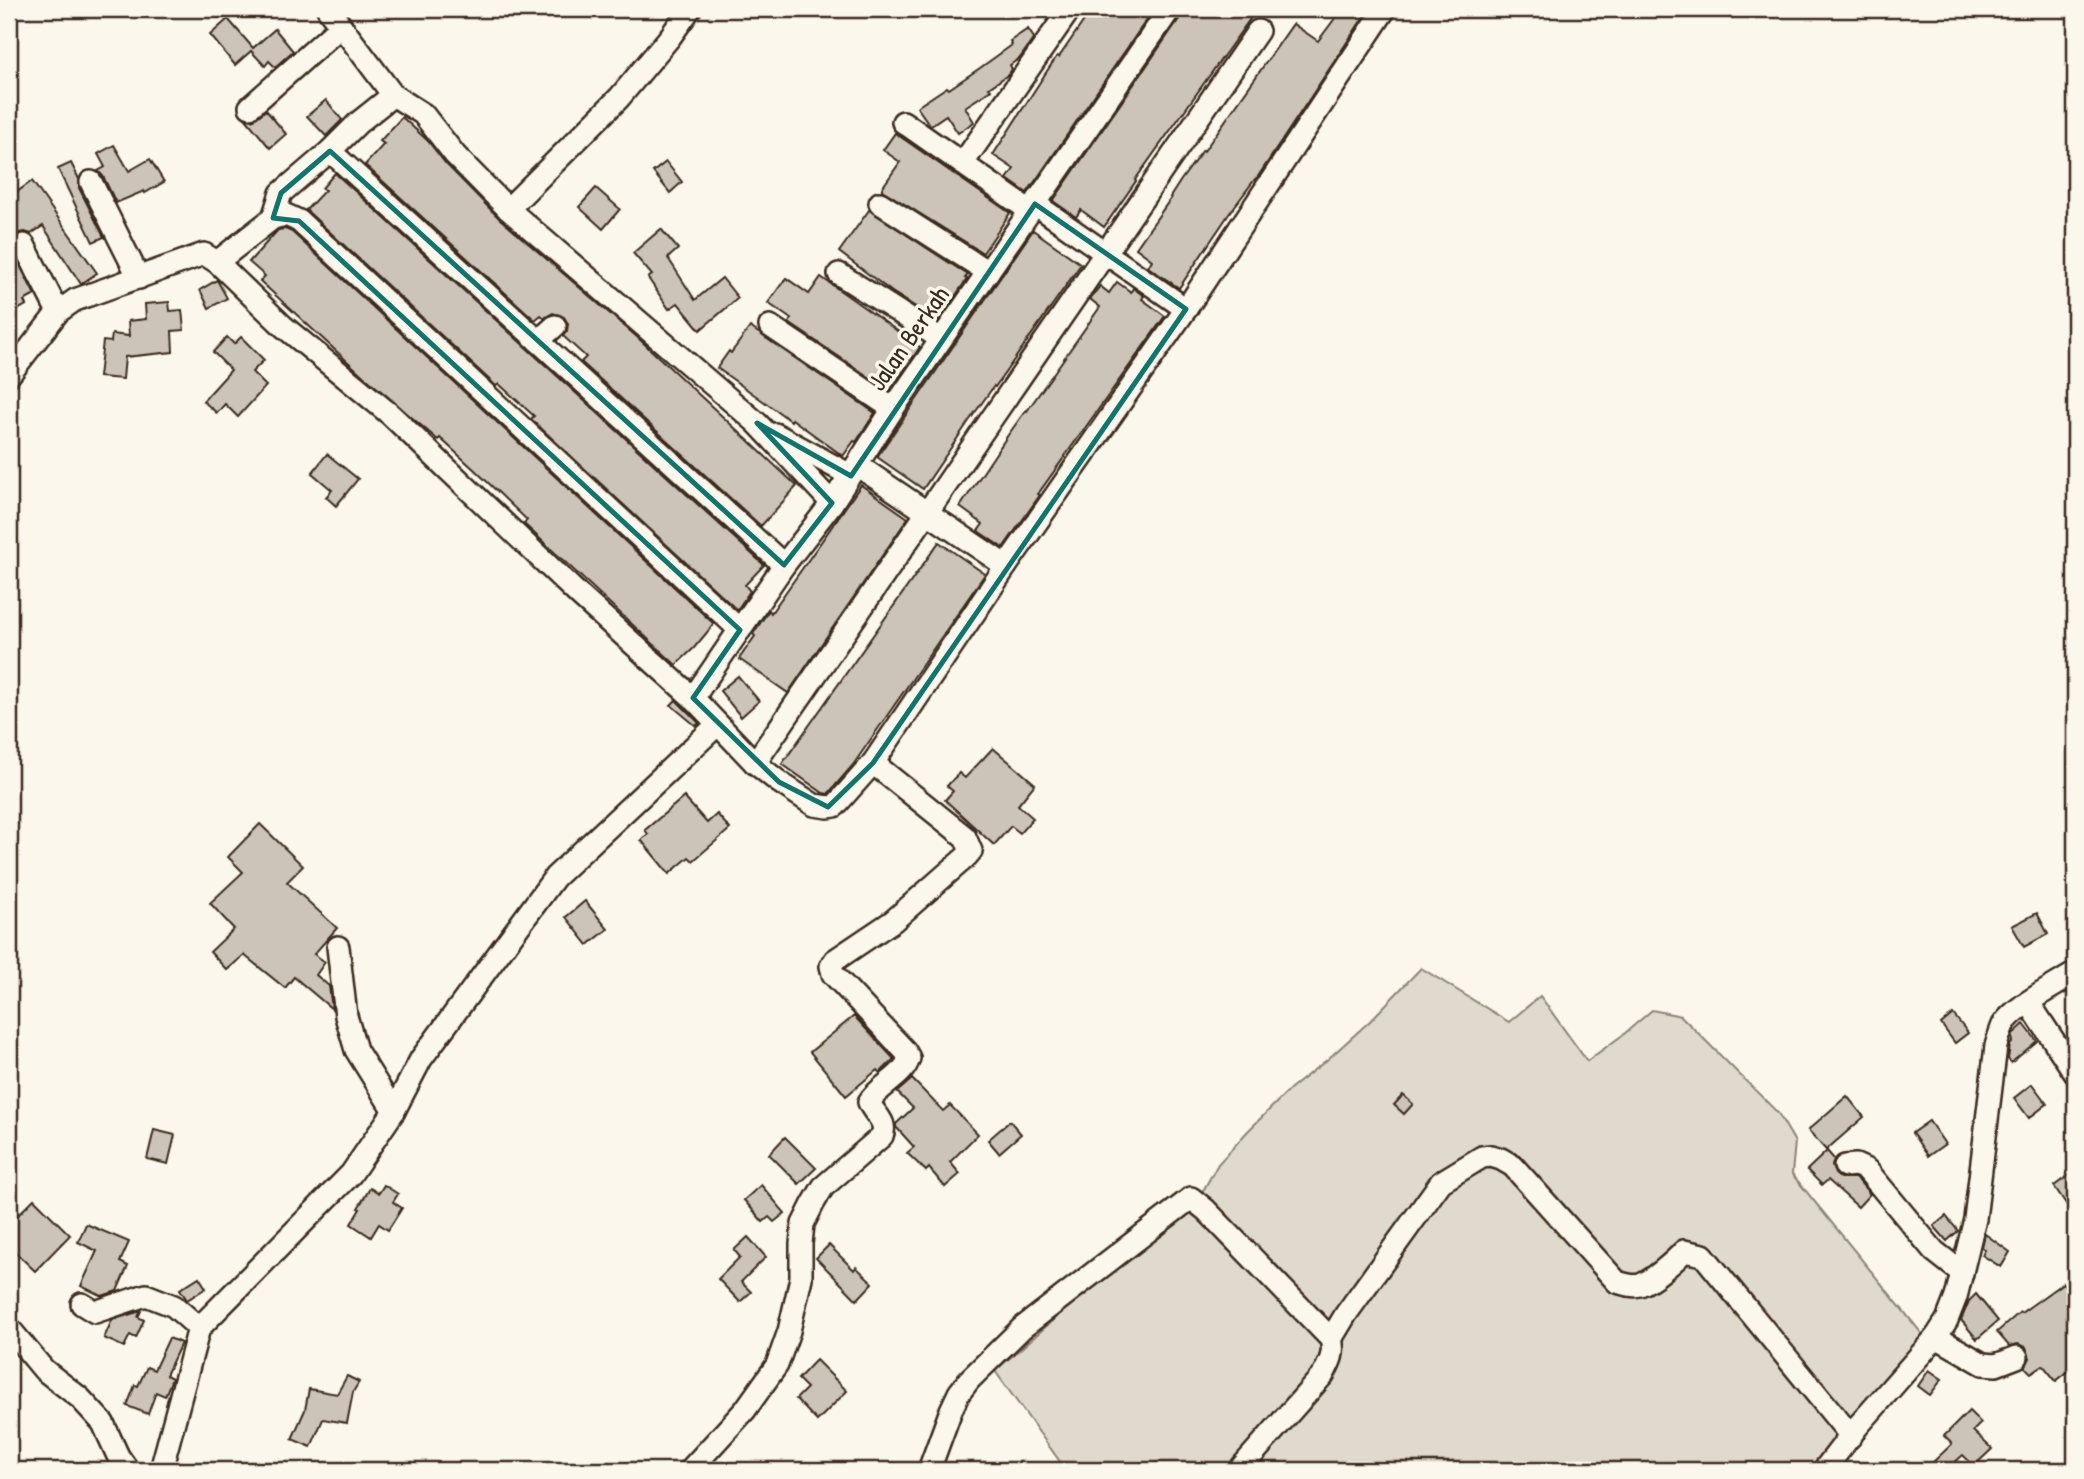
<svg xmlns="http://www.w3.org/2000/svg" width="2084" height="1479" viewBox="0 0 2084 1479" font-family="'Patrick Hand',sans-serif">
  <rect width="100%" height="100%" fill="#fbf7ec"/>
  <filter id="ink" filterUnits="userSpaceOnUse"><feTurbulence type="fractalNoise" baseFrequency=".0143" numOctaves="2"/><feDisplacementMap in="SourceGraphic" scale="14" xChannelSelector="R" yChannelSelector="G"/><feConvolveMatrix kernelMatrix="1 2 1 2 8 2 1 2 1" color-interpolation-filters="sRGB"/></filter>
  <g filter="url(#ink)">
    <!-- green -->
    <polygon fill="#dfd9ce" stroke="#8d8276" stroke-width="2" points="1421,968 1509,1022 1540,996 1587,1061 1624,1034 1652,1010 1681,1016 1778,1113 1795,1142 1792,1174 1923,1335 1813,1470 1066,1470 995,1371 1204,1189 1218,1164 1247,1132 1291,1088 1328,1059 1370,1021"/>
    <!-- building -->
    <g fill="#ccc4b9" stroke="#3b2a1e" stroke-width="2">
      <polygon points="1092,9 1154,9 1027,193 1007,179 1014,169 993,155 1047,71 1057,56 1059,57"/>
      <polygon points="1186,9 1257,9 1135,180 1136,181 1104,227 1081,210 1076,217 1053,201"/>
      <polygon points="1342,9 1362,9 1367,12 1257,178 1255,179 1229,214 1179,288 1148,267 1152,260 1136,248 1171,198 1170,197 1181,180 1203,150 1204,151 1293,24 1318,41"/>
      <polygon points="228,19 253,48 275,29 293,51 275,67 269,61 265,66 251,51 235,65 210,35"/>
      <polygon points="1028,29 1034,38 1020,58 1010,65 1012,69 1009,74 989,88 991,90 965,107 974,122 958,133 946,115 931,125 929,124 917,107 947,87 949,89 980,68 1012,45 1010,41"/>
      <polygon points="326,100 342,120 326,136 307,116"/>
      <polygon points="266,110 286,134 270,148 246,119 253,120"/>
      <polygon points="402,117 428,141 446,164 499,218 637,337 797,486 761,526 581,362 586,357 563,336 567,331 568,324 564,317 553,313 544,318 541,315 535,320 365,165 384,144 380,141"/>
      <polygon points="895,133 1010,213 983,253 882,190 882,188 900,162 883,150"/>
      <polygon points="114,145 129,171 150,159 164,182 145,193 144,191 116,203 103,176 98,171 105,167 98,154"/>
      <polygon points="666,162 682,182 670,193 653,172"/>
      <polygon points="71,163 79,179 79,188 104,237 93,242 58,169"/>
      <polygon points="335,173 764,565 745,585 750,591 737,610 531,419 534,416 499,384 496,386 306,210 325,190 322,188"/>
      <polygon points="32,181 97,273 81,284 43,226 31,234 25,232 19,233 13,238 12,250 35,295 24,301 26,305 9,315 9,198"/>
      <polygon points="596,188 620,209 603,229 579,207"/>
      <polygon points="869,210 968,275 965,278 967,279 938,321 892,292 839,252"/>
      <polygon points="285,229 292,232 714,624 694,648 676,665 524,524 527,520 477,472 440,438 438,440 360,373 260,281 265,276 249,262 278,230"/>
      <polygon points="661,229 678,249 668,258 695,300 722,278 738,298 700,330 678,303 669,309 648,278 652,275 633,253"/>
      <polygon points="1033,230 1081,264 995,387 994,386 969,421 923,489 877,457"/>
      <polygon points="821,277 920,347 890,391 789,323 791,319 768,303 786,278 809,294"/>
      <polygon points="217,280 227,298 209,308 200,290"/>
      <polygon points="1117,282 1131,292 1133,288 1144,296 1142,299 1165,316 1038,494 1040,495 1003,548 978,531 983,524 960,507 1008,435 1026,410 1027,411 1100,307 1090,299 1100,286 1109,293"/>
      <polygon points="169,302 170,311 182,310 184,330 172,331 173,352 125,357 123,379 99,377 103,341 111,342 112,334 129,336 128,321 146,319 145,304"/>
      <polygon points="750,327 875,413 856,442 854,441 843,456 792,419 791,421 717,368 729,351 731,353"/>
      <polygon points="227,337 234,344 241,337 264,360 252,372 266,386 238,417 225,404 217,413 203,401 231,370 213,352"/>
      <polygon points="327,454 358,479 336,506 326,497 332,490 312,473"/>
      <polygon points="861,485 908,518 788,693 739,659 755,636 753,634 769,610 771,613"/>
      <polygon points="939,542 985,574 853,765 828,794 823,793 782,764"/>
      <polygon points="738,676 759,701 741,717 720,691"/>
      <polygon points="676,700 699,723 696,726 671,705"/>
      <polygon points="993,748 1035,784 1018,805 1033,818 1020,833 1011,826 994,845 945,800 953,791 947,786 959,773 965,778"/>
      <polygon points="684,797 707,823 717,814 730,829 693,861 689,857 669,874 641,840 648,834 645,830"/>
      <polygon points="260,824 303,866 287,882 337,928 314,954 325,962 316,975 329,986 332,1009 294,977 285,988 244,955 227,970 210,952 234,929 210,903 243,872 228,857"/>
      <polygon points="585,901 608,929 588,945 566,917"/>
      <polygon points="2037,913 2048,934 2024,947 2012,926"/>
      <polygon points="1953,1014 1968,1033 1955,1043 1941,1024"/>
      <polygon points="854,1016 894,1059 880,1073 877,1070 846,1096 810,1052"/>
      <polygon points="2024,1024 2037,1041 2011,1063 2008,1059 2010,1045 2013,1042 2012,1037 2014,1033"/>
      <polygon points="912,1079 943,1111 950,1105 978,1134 950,1162 960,1174 945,1187 929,1168 926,1171 907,1153 914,1147 896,1127 896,1124 913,1108 897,1092"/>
      <polygon points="2032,1084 2047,1104 2029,1118 2014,1098"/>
      <polygon points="1403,1095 1413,1104 1404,1114 1394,1105"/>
      <polygon points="1847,1096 1864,1117 1826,1150 1808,1130"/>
      <polygon points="1010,1121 1021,1134 999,1153 988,1140"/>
      <polygon points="1929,1121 1945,1144 1928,1156 1912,1133"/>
      <polygon points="154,1130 175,1135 168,1164 147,1159"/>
      <polygon points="785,1137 816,1168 799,1184 769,1154"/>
      <polygon points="1827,1151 1834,1159 1832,1166 1835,1174 1840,1178 1854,1178 1859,1181 1870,1194 1858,1207 1828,1180 1822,1185 1807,1170"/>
      <polygon points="2075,1171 2075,1217 2054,1186"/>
      <polygon points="384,1185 398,1194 393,1202 402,1208 388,1230 379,1224 371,1237 351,1224 360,1209 358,1208 370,1188 379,1193"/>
      <polygon points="761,1185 785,1213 774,1222 769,1217 763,1222 744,1200"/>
      <polygon points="34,1199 70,1235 35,1271 9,1246 9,1210 16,1217"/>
      <polygon points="1946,1216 1958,1231 1947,1241 1934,1226"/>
      <polygon points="86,1224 129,1242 120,1262 128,1266 117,1291 102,1296 81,1286 97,1251 78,1242"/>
      <polygon points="1985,1234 2010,1252 2001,1267 1982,1255 1985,1250 1982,1247"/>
      <polygon points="748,1237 766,1257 741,1282 751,1292 740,1302 718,1279 740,1257 734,1250"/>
      <polygon points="829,1245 854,1270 856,1267 873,1283 857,1300 816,1258"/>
      <polygon points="199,1277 206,1288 187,1300 180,1289"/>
      <polygon points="2063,1283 2075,1300 2075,1366 2056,1381 2043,1365 2031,1373 2025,1367 2030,1358 2026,1347 2018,1344 2009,1346 1997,1332 2020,1312 2021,1313"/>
      <polygon points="1976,1294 1998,1321 1977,1339 1961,1320 1969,1301"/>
      <polygon points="141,1311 138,1317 144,1320 136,1338 130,1335 124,1347 104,1338 112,1320"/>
      <polygon points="169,1338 181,1343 166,1375 172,1378 165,1396 156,1392 148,1414 127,1406 135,1385 138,1386 147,1367 154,1370"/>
      <polygon points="816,1360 847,1391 817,1421 796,1399 807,1388 798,1379"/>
      <polygon points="1929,1370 1942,1379 1930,1395 1918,1386"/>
      <polygon points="347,1376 359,1382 353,1392 347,1423 323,1419 311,1447 292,1439 305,1410 309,1389 337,1394"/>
      <polygon points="1969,1411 1981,1423 1973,1431 1992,1449 1974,1466 1963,1455 1946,1470 1938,1470 1932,1463 1952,1444 1944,1436"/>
    </g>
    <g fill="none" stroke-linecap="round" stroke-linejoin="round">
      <defs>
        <g id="minor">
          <polyline points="328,9 341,26"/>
          <polyline points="250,107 341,26 393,95 423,114 455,155 508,209 757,423 832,503"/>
          <polyline points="903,122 1030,211"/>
          <polyline points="330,151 784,565"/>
          <polyline points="963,163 1070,9"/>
          <polyline points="91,182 139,278"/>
          <polyline points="880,203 988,272"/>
          <polyline points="1035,204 1186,309"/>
          <polyline points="508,209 619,98 670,37 690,9"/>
          <polyline points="273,218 281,193 330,151 358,123 393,95"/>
          <polyline points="24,245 58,312"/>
          <polyline points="217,262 273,218 286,215 299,221 740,630"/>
          <polyline points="839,274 941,339"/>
          <polyline points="770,326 893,409"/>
          <polyline points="538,341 555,326"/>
          <polyline points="9,375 58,312 75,300 204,254 217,262 283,326 391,415 579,595 693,698 755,763 779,782 814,805 828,807 835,806 873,763 1006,566 1186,309 1385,9"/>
          <polyline points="775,434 850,475"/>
          <polyline points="857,465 1006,566"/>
          <polyline points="693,698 784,565 832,503 893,409 1170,9"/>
          <polyline points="755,763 1258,31"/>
          <polyline points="338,947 346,1016 356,1050 394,1111"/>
          <polyline points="2029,1003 2075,1073"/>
          <polyline points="1845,1166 1856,1165 1867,1170 1934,1251 1962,1273"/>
          <polyline points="82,1304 95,1312 146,1295 174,1306 199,1328"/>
          <polyline points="9,1328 44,1370 80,1398 103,1423 118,1456 128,1470"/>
          <polyline points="1936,1337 1983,1364 1996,1365 2017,1357"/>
          <path d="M1331 1339 1346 1314 1441 1182 1482 1157 1491 1156 1501 1159 1513 1166 1617 1282C1624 1284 1632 1287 1640 1285 1652 1281 1676 1260 1684 1251L1703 1255 1851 1436"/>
          <polyline points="161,1470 199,1328 351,1174 394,1111 421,1059 555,877 717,725"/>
          <path d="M690 1470 745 1410 777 1365 789 1331 801 1278V1244L803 1224 813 1204 823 1187 882 1136C888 1121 874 1115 869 1102 879 1085 904 1077 909 1058L905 1051 833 974 831 966 835 960 893 921 966 857 971 851 965 837 873 763"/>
          <path d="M929 1470 951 1410 959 1393 969 1380 1022 1328 1191 1198 1206 1210 1331 1339C1335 1353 1330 1362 1323 1375L1239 1470"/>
          <path d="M1824 1470 1857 1427 1936 1337 1947 1320 1956 1297 1975 1219 1996 1046C1998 1039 2000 1032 2003 1025 2014 1006 2056 986 2075 973"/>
        </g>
      </defs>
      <!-- minor casing -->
      <use href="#minor" stroke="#3b2a1e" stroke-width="26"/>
      <!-- minor -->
      <use href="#minor" stroke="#fbf7ec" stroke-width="21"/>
    </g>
  </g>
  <!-- marked area -->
  <path fill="none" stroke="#0f766e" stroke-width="5" stroke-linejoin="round" d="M330 151 784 565 832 503 757 423 851 476 1035 204 1186 309 873 763 828 807 779 782 693 698 740 630 299 221 273 218 281 193Z"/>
  <g text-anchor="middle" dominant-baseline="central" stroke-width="7" stroke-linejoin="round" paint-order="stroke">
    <!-- street labels -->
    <g font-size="26" fill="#3b2a1e" stroke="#fbf7ec">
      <text transform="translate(908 338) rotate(-55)">Jalan Berkah</text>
    </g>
  </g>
  <!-- margin -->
  <rect width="2084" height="1479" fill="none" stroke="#fbf7ec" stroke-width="35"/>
  <rect x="18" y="18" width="2049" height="1444" fill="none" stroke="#3b2a1e" stroke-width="2.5" filter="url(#ink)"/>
</svg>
